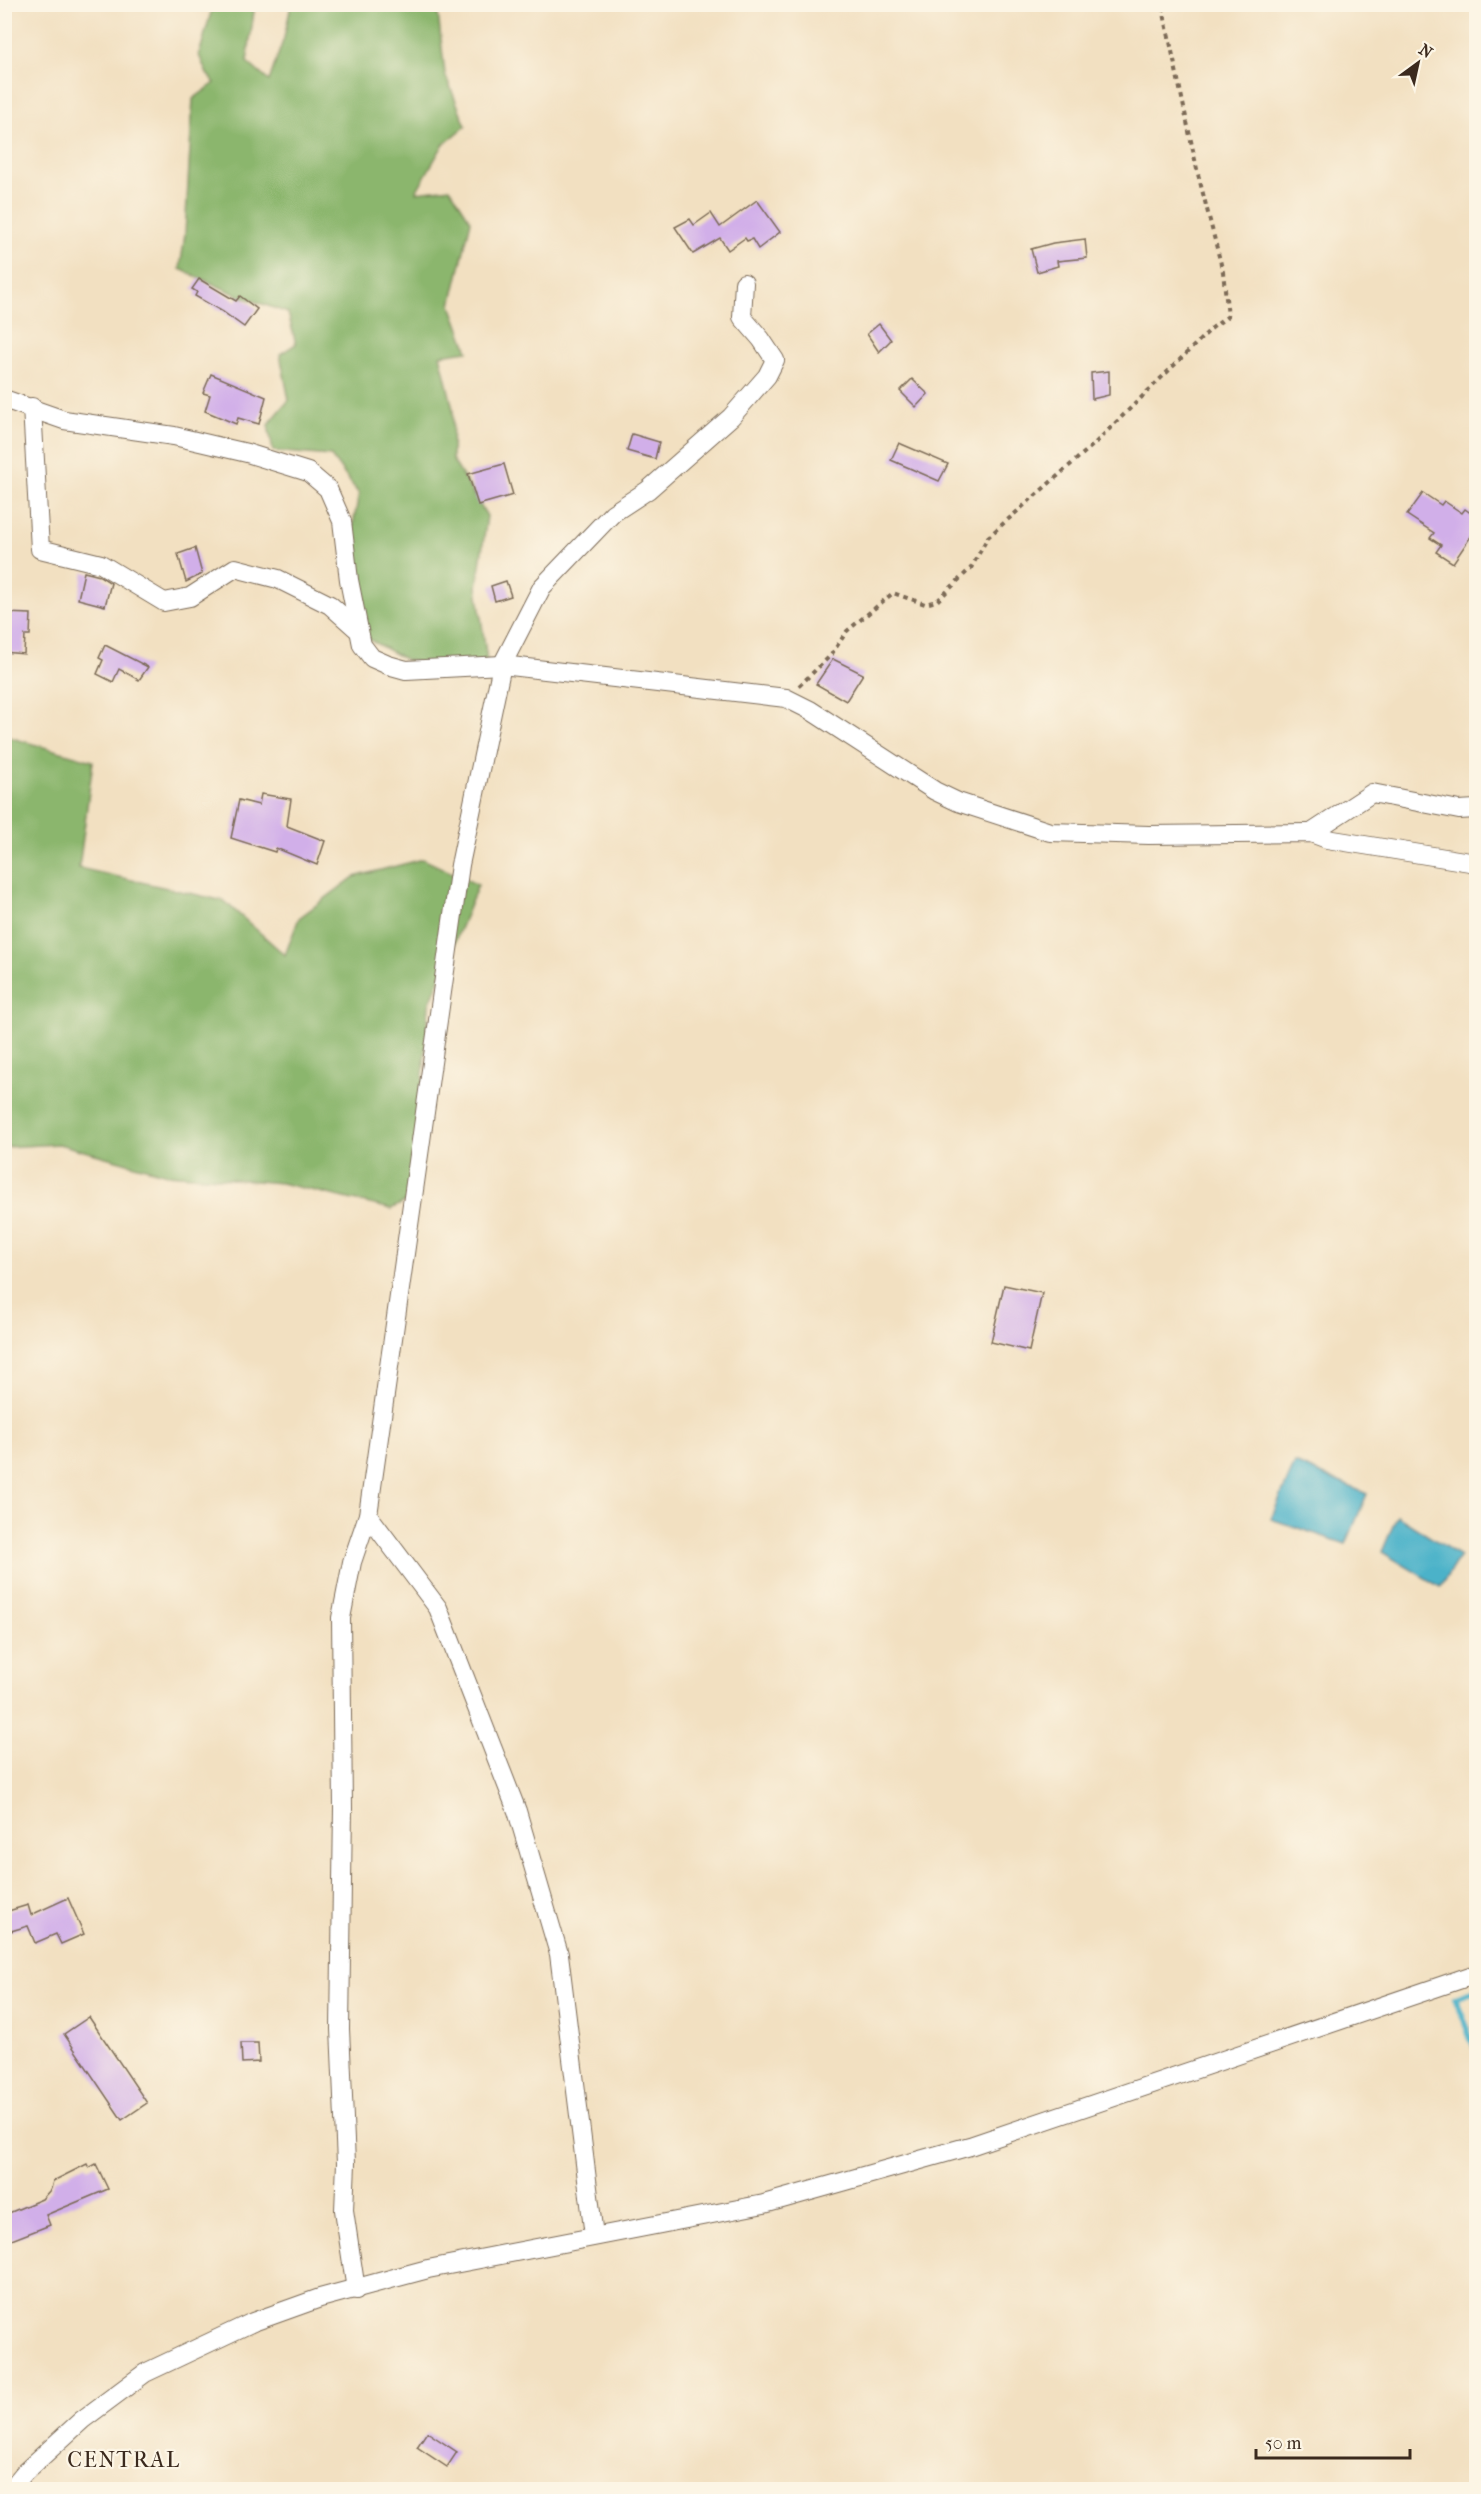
<svg xmlns="http://www.w3.org/2000/svg" width="1481" height="2494" viewBox="0 0 1481 2494" font-family="'IM FELL French Canon',serif">
  <rect width="100%" height="100%" fill="#fcf5e5"/>
  <filter id="ink" filterUnits="userSpaceOnUse"><feTurbulence type="fractalNoise" baseFrequency=".0167" numOctaves="2"/><feDisplacementMap in="SourceGraphic" scale="12" xChannelSelector="R" yChannelSelector="G"/><feConvolveMatrix kernelMatrix="1 2 1 2 8 2 1 2 1" color-interpolation-filters="sRGB"/></filter>
  <filter id="wash" filterUnits="userSpaceOnUse"><feTurbulence type="fractalNoise" baseFrequency=".008" numOctaves="4" result="noise"/><feDisplacementMap in="SourceGraphic" scale="24" xChannelSelector="R" yChannelSelector="G"/><feGaussianBlur stdDeviation="1.35" result="paint"/><feColorMatrix in="noise" values="0 0 0 0 0 0 0 0 0 0 0 0 0 0 0 0 0 1.4 0 .05"/><feComposite in="paint" operator="in"/></filter>
  <g filter="url(#wash)">
    <rect width="100%" height="100%" fill="#f2e0c1"/>
    <!-- forest -->
    <g fill="#8bb66d" stroke="#637046" stroke-width="1.5">
      <polygon points="213,5 249,5 254,11 247,62 269,81 284,38 291,5 437,5 445,74 466,126 443,145 416,192 450,188 471,221 451,305 468,351 440,355 453,409 452,459 487,516 477,587 487,661 448,667 406,660 365,637 349,546 359,494 331,456 273,451 268,425 289,400 280,354 296,344 288,313 240,296 180,269 185,234 193,99 215,83 207,74 199,55"/>
      <polygon points="5,736 93,761 79,868 224,901 285,955 299,918 354,877 423,859 478,885 429,1005 413,1198 391,1209 281,1183 167,1174 59,1144 5,1147"/>
    </g>
    <!-- water -->
    <g fill="#4bb2c9" stroke="#436e74" stroke-width="1.5">
      <polygon points="1295,1463 1367,1494 1346,1544 1271,1519"/>
      <polygon points="1397,1516 1460,1556 1440,1587 1382,1552"/>
    </g>
    <g fill="none" stroke-linecap="round" stroke-linejoin="round">
      <!-- stream -->
      <polyline stroke="#4bb2c9" stroke-width="6" points="1476,1991 1455,1998 1476,2051"/>
    </g>
    <g id="blocks">
      <!-- building -->
      <g fill="#d1afe9">
        <polygon points="757,200 780,232 758,249 752,239 747,241 745,238 728,250 720,238 693,254 675,227 690,219 694,225 711,213 720,227"/>
        <polygon points="1085,239 1087,258 1057,261 1058,266 1037,272 1031,249 1053,243"/>
        <polygon points="199,279 236,301 240,296 257,309 244,327 223,312 195,296 197,292 192,289"/>
        <polygon points="879,324 891,340 879,352 867,334"/>
        <polygon points="1109,371 1109,395 1092,399 1091,373"/>
        <polygon points="211,374 266,397 259,424 238,418 236,424 205,411 210,395 203,393"/>
        <polygon points="912,379 928,394 916,407 900,391"/>
        <polygon points="632,434 659,442 655,459 627,451"/>
        <polygon points="899,443 948,464 939,481 891,460"/>
        <polygon points="504,464 513,495 478,505 468,474"/>
        <polygon points="1423,493 1441,505 1444,501 1462,513 1465,509 1476,517 1476,529 1453,563 1436,552 1441,545 1430,538 1434,533 1407,515"/>
        <polygon points="195,548 202,574 186,582 178,554"/>
        <polygon points="84,572 100,576 111,583 105,606 78,599"/>
        <polygon points="506,581 511,596 495,601 491,586"/>
        <polygon points="4,613 31,614 30,635 25,635 24,654 4,652"/>
        <polygon points="105,645 148,667 139,680 119,669 113,682 97,674 103,660 99,658"/>
        <polygon points="833,659 863,674 846,701 816,684"/>
        <polygon points="261,794 291,799 287,826 325,841 317,865 276,848 275,852 231,838 239,800 259,805"/>
        <polygon points="1004,1285 1042,1293 1029,1351 991,1342"/>
        <polygon points="68,1898 84,1934 61,1944 56,1934 35,1943 28,1926 11,1931 5,1912 28,1905 31,1915"/>
        <polygon points="89,2017 147,2103 122,2120 64,2034"/>
        <polygon points="241,2043 258,2043 259,2062 242,2063"/>
        <polygon points="87,2164 89,2168 96,2164 108,2189 46,2215 50,2225 4,2243 4,2215 42,2199 51,2189 53,2181"/>
        <polygon points="427,2432 457,2452 447,2467 417,2447"/>
      </g>
    </g>
  </g>
  <g filter="url(#ink)">
    <use href="#blocks" fill-opacity="0" stroke="#7b6a57" stroke-width="1.5"/>
    <g fill="none" stroke-linecap="round" stroke-linejoin="round">
      <defs>
        <g id="minor">
          <polyline points="4,399 64,420 174,436 247,453 308,472 328,489 342,521 349,580 362,645 372,658 388,665 406,670 502,665 786,698 810,710 935,791 958,802 1050,832 1149,835 1311,833 1327,839 1476,863"/>
          <polyline points="32,407 40,549 101,564 164,602 190,597 235,568 278,579 330,605 358,630"/>
          <polyline points="1311,833 1372,793 1459,810 1476,809"/>
          <polyline points="368,1515 438,1608 517,1811 559,1954 594,2236"/>
          <polyline points="356,2290 344,2210 346,2163 340,2029 343,1808 341,1618 352,1562 368,1515 460,865 502,665 542,587 613,513 648,490 731,417 767,376 775,360 761,339 742,317 744,283"/>
          <polyline points="10,2490 24,2473 82,2420 145,2373 253,2322 320,2298 428,2269 764,2204 970,2146 1476,1974"/>
        </g>
      </defs>
      <!-- minor casing -->
      <use href="#minor" stroke="#7b6a57" stroke-width="20"/>
      <!-- path -->
      <polyline stroke="#7b6a57" stroke-width="4" stroke-dasharray="4.5 4.5" stroke-linecap="butt" points="799,686 831,655 847,631 893,593 925,604 937,601 971,568 988,537 1093,445 1212,328 1228,316 1223,272 1198,174 1162,4"/>
      <!-- minor -->
      <use href="#minor" stroke="#fff" stroke-width="18"/>
    </g>
  </g>
  <g text-anchor="middle" dominant-baseline="central" stroke-width="4.5" stroke-linejoin="round" paint-order="stroke">
    <!-- quarter labels -->
    <g font-size="22" letter-spacing="1.5" fill="#3b2a1e" stroke="#fcf5e5">
      <text x="124" y="2460">CENTRAL</text>
    </g>
  </g>
  <!-- margin -->
  <rect width="1481" height="2494" fill="none" stroke="#fcf5e5" stroke-width="24"/>
  <!-- north arrow -->
  <g transform="translate(1418 63) rotate(33)" stroke="#fcf5e5" stroke-width="4.5" paint-order="stroke">
  <path d="M0-4.5L10 22L0 15L-10 22Z" fill="#3b2a1e"/>
  <text y="-9" font-size="16" font-weight="bold" text-anchor="middle" fill="#3b2a1e">N</text>
  </g>
  <!-- scale -->
  <path d="M1256 2449v9h154v-9" fill="none" stroke="#3b2a1e" stroke-width="3"/>
  <text x="1265" y="2449" font-size="18" fill="#3b2a1e" stroke="#fcf5e5" stroke-width="4.5" paint-order="stroke">50 m</text>
</svg>
